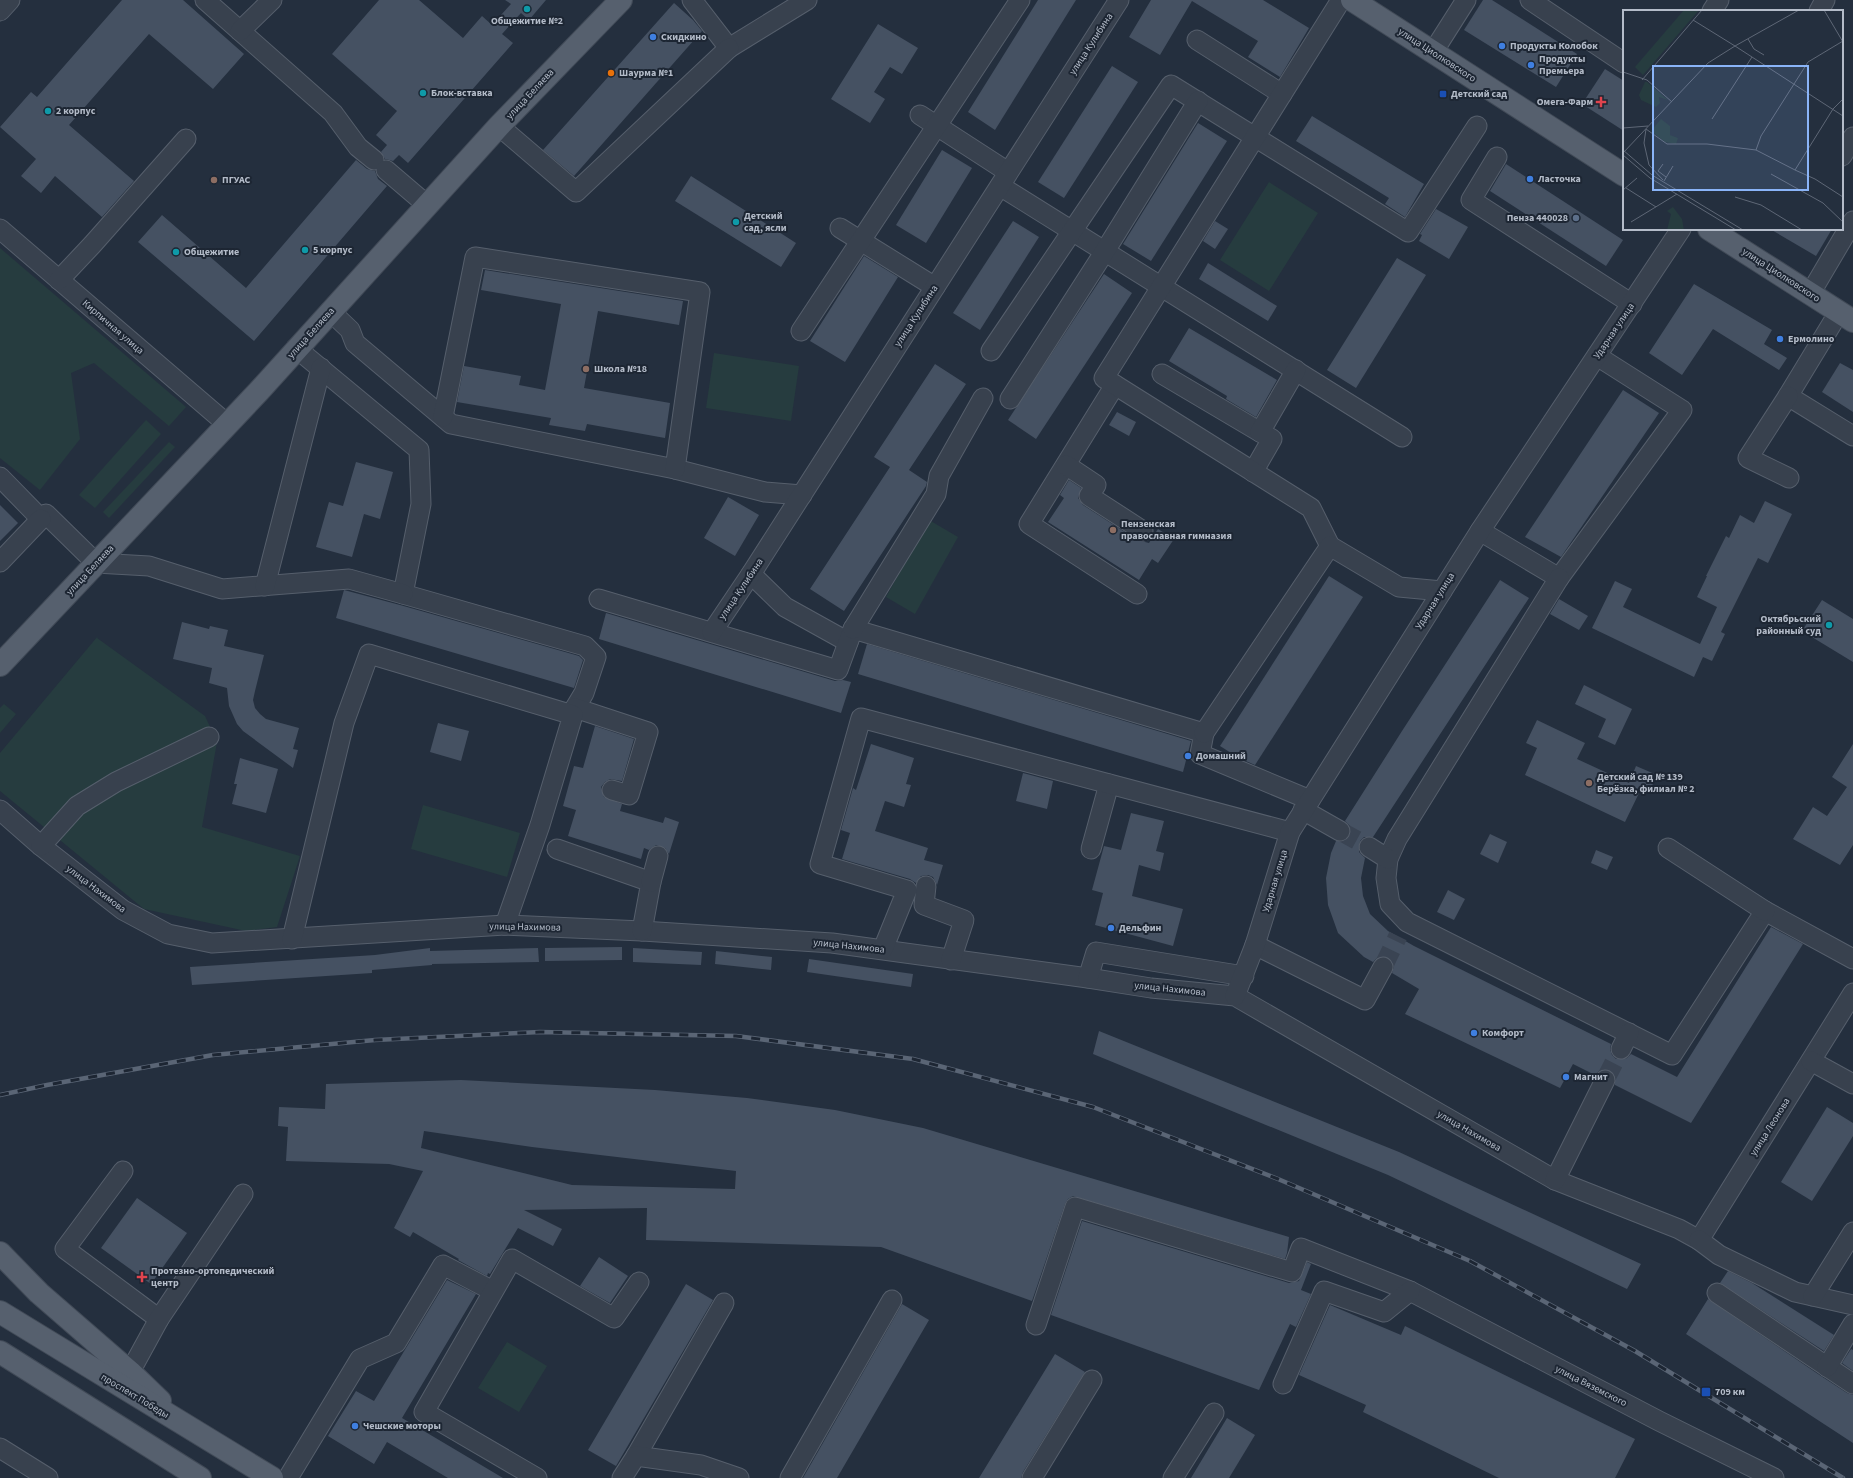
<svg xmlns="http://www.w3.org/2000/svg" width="1853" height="1478" viewBox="0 0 1853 1478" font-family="'Source Sans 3',sans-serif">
  <rect width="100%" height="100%" fill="#242f3e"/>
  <!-- green -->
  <g fill="#263c3f">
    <polygon points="1269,182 1318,213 1269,291 1220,260"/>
    <polygon points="0,248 186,407 169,426 94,363 71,373 80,439 40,490 0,458"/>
    <polygon points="714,353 799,366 791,421 706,408"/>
    <polygon points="146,420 161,434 95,508 79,495"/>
    <polygon points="169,442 175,447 109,518 103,512"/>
    <polygon points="929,520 958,537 915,614 886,597"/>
    <polygon points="98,636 97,638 205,716 217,742 202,827 300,856 277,927 246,931 144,909 0,791 0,753"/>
    <polygon points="4,704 16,714 0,733 0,708"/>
    <polygon points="423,805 520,833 507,877 411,849"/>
    <polygon points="507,1342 547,1366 519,1412 478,1388"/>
  </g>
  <!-- building -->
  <g fill="#455162" fill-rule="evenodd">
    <polygon points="122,0 183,0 244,54 213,89 149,34 69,125 134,181 102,217 55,176 41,193 21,176 36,159 0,127 31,92 37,97"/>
    <polygon points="379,0 419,0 463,38 482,16 492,25 511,4 505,0 546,0 529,20 521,13 502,34 513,43 408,163 399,155 393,161 385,159 381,152 387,145 376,135 397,111 332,54"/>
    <polygon points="1038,0 1076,0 995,130 968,112"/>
    <polygon points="1151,0 1263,0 1309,28 1280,77 1248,57 1258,41 1192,1 1160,55 1129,37"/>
    <polygon points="1483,0 1492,0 1577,54 1556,87 1464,30"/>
    <polygon points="674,3 693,20 702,31 574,176 543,150"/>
    <polygon points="878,24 918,48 902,74 890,67 874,92 885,99 870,123 831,99"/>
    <polygon points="1112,66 1138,82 1064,198 1038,182"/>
    <polygon points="1605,69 1624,81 1624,131 1582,104"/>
    <polygon points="1312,116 1424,184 1405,217 1385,204 1389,198 1296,141"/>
    <polygon points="1198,123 1227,141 1151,261 1123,244"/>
    <polygon points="942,150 972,168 926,243 896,225"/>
    <polygon points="356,160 367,169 375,171 378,179 387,186 254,341 138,242 162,215 246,288"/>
    <polygon points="1506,164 1623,240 1606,266 1490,191"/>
    <polygon points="691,176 796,243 781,267 675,201"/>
    <polygon points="1436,209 1468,227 1449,259 1419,241 1422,235 1420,234"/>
    <polygon points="1013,221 1039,237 980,330 953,313"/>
    <polygon points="1215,221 1228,229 1215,249 1203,241"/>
    <polygon points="1770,229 1832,229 1816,256"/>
    <polygon points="864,256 898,277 845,362 810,341"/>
    <polygon points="1397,258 1426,275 1356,388 1327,370"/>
    <polygon points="1208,263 1277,306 1268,321 1199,279"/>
    <polygon points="485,270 683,301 679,325 598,311 584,388 670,403 665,438 587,424 585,431 549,425 551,418 457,402 464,366 521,376 519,385 545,390 561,304 481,290"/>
    <polygon points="1104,274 1132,293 1036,439 1008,420"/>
    <polygon points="1694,284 1772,330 1764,344 1787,358 1779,370 1713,329 1682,375 1649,353"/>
    <polygon points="1189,328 1277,380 1256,417 1226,399 1227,396 1169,361"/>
    <polygon points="1840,363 1853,370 1853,412 1822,392"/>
    <polygon points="935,364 966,384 909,470 927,482 926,486 844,611 810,589 890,467 874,457"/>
    <polygon points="1623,390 1659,413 1561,557 1525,537"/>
    <polygon points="1117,412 1136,422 1129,436 1109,425"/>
    <polygon points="356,462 393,472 380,519 364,514 352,557 316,547 329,502 343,506"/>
    <polygon points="1069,480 1081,488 1078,498 1083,505 1137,540 1149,543 1158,529 1174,539 1158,563 1152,559 1139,580 1048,522 1064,498 1060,495"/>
    <polygon points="728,497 759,515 735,556 704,538"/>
    <polygon points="1765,501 1792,514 1768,563 1758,558 1721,632 1725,634 1712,661 1703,657 1694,677 1592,628 1615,581 1632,589 1623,607 1700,644 1717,607 1697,597 1707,576 1706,576 1726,536 1729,538 1740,515 1754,523"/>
    <polygon points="0,505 18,523 0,541"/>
    <polygon points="1329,576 1363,597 1255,765 1239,758 1220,746"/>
    <polygon points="1500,580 1529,598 1373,837 1364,837 1360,841 1359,852 1365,858 1361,878 1363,896 1370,914 1388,931 1414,946 1611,1044 1610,1049 1612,1055 1616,1059 1627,1058 1631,1054 1677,1077 1771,927 1803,944 1691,1123 1615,1085 1614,1074 1610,1070 1599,1071 1595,1075 1573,1064 1560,1088 1405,1014 1419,989 1392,973 1394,966 1389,958 1383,956 1378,957 1373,962 1364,957 1338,933 1328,905 1326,878 1331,853 1336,841 1345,841 1350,836 1350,826 1345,821 1402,731"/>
    <polygon points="344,590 400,605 579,656 583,660 574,688 336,618"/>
    <polygon points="1559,599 1588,616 1579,630 1550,614"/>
    <polygon points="1822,600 1853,619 1853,662 1802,631"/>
    <polygon points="606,613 835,681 843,680 851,682 841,713 599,639"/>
    <polygon points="182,622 209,629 210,626 228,630 224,646 264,655 255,691 253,700 255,708 260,714 266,719 299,728 293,749 298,750 293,768 243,731 237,724 229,706 227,688 209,683 212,668 173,659"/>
    <polygon points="867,644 1191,741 1183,772 858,674"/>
    <polygon points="1584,685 1632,709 1615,745 1598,737 1606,719 1575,704"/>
    <polygon points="1537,720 1585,743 1577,759 1629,783 1636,766 1657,775 1649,792 1641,789 1625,822 1525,775 1537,748 1526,743"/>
    <polygon points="438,723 469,731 461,761 430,752"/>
    <polygon points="595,726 634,739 622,781 610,779 605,782 601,787 604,797 622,804 620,811 663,823 665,817 679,822 669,854 665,848 656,845 649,850 644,848 641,859 568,836 576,810 563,806 574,766 583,768"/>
    <polygon points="871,744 914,758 906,784 911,785 904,807 885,801 875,831 928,848 924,860 943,865 937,885 933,877 928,875 921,876 916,883 910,879 842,859 850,833 841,830 853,788 856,790"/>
    <polygon points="1853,744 1853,845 1840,865 1793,839 1813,807 1827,816 1847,787 1832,777"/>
    <polygon points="240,758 278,769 266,813 232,804 237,784 234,784"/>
    <polygon points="1023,773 1053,781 1047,809 1016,801"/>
    <polygon points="1131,813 1164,821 1156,851 1164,853 1160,871 1139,865 1132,896 1183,909 1173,946 1095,925 1103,893 1092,890 1104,846 1121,850"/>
    <polygon points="1490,834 1507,842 1498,863 1480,854"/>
    <polygon points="1596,850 1613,857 1607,870 1591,863"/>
    <polygon points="1448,890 1465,899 1454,920 1437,912"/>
    <polygon points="622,947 622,960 545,961 545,948"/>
    <polygon points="430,948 430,951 538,948 539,962 432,964 432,965 372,970 372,973 192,985 190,967 375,955"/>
    <polygon points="633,948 702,952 701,965 633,962"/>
    <polygon points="716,951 772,957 771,970 715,964"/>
    <polygon points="809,959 913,974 911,987 807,972"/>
    <polygon points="1099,1031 1399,1152 1641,1264 1627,1289 1388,1175 1093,1054"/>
    <path d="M461 1080 655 1090 747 1098 835 1110 923 1128 1289 1237 1287 1253 1285 1259 1073 1196 1068 1199 1065 1204 1032 1301 881 1247 646 1240 647 1208 524 1210 562 1229 553 1246 518 1228 490 1274 488 1273 487 1276 458 1260 459 1259 413 1232 410 1237 394 1228 423 1171 389 1164 286 1161 288 1127 278 1126 279 1107 325 1109 326 1084ZM424 1131 532 1147 736 1171 735 1189 572 1185 421 1148Z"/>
    <polygon points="1827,1107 1853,1123 1853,1136 1812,1201 1781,1182"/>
    <polygon points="137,1198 187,1233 151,1284 101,1248"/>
    <polygon points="1082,1221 1289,1283 1299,1281 1307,1262 1311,1264 1301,1290 1311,1294 1296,1327 1290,1324 1259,1390 1051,1315"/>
    <polygon points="599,1257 628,1276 610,1303 580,1286"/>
    <polygon points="1728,1271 1752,1283 1834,1335 1824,1351 1720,1283"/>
    <polygon points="447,1280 476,1294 402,1418 503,1478 448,1478 387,1442 374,1464 328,1436 356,1391 374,1401"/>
    <polygon points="686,1284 713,1300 616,1466 588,1450"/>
    <polygon points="1708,1299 1821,1376 1847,1393 1853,1395 1853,1443 1686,1334"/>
    <polygon points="902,1304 929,1320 837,1478 803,1478"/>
    <polygon points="1330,1305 1401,1335 1405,1326 1635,1439 1615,1478 1499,1478 1363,1412 1366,1405 1299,1375"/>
    <polygon points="1851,1349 1853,1350 1853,1371 1842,1363"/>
    <polygon points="1055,1354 1085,1372 1023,1472 1021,1478 979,1478"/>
    <polygon points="1227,1418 1255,1435 1229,1478 1191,1478"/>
  </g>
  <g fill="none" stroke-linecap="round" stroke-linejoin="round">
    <!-- minor-tunnel -->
    <g stroke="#3a4453" stroke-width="19" stroke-dasharray="19 10" stroke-linecap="butt">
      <polyline points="1340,831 1369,847"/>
      <polyline points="1383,967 1398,936"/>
      <polyline points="1605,1080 1621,1049"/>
    </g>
    <defs>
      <g id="minor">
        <polyline points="205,0 333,113 358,147 374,160"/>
        <polyline points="692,0 729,48 807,0"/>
        <polyline points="1530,0 1624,63"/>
        <polyline points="0,11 10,0"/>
        <polyline points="1712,11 1719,0"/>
        <polyline points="1819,11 1825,0"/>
        <polyline points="240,31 272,0"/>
        <polyline points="1197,40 1282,94"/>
        <polyline points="1433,52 1466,0"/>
        <polyline points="920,115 1008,172"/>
        <polyline points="499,126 576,192 729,48"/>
        <polyline points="1842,156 1853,137"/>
        <polyline points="1497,157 1471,200 1632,304"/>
        <polyline points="386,170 427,205"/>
        <polyline points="1000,186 1402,437"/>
        <polyline points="840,228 935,287"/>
        <polyline points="0,229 227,424"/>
        <polyline points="59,280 92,245 186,139"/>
        <polyline points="1810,294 1853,221"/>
        <polyline points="330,311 350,330 355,343 451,424 675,469 765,492 802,495"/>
        <polyline points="1839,312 1788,396 1853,436"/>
        <polyline points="801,331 1020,0"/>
        <polyline points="296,348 419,450 421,504 403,594 585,646 596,657 584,693 575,708 573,715"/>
        <polyline points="991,351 1171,85 1408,232 1477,126"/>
        <polyline points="1162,374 1260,432"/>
        <polyline points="1115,385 1029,524 1137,594"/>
        <polyline points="1788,396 1748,458 1789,478"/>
        <polyline points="1010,399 1105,251 1198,101"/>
        <polyline points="443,417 475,257 700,292 675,469"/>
        <polyline points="1066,465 1096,485 1089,496 1143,531"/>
        <polyline points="1253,472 1272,439 1260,432 1296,370"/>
        <polyline points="0,477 41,519 46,514 96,563 149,566 222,589 349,579 403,594"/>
        <polyline points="1480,531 1559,578 1682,410 1597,356"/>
        <polyline points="1330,546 1311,508 1104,378 1341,0"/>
        <polyline points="0,562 41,519"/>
        <polyline points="751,574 785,607 848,642"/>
        <polyline points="1559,578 1397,839 1388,859 1386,878 1390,904 1407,922 1672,1055 1765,911 1853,959"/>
        <polyline points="265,586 321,368"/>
        <polyline points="599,599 838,670 853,629 1204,733 1200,754 1310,800"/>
        <polyline points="853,629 936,494 939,476 983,398"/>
        <polyline points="712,632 751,574 1119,0"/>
        <polyline points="575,708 648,732 629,795 612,790"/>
        <polyline points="1204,733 1330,546 1399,587 1442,591"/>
        <polyline points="0,810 41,846 123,910 168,934 212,943 505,925 642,931 832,943 1088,978 1151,988 1235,996 1555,1180 1679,1229 1699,1240 1853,993"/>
        <polyline points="1303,810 1340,831"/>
        <polyline points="41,846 77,806 116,782 209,737"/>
        <polyline points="1369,847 1388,859"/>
        <polyline points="1668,848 1765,911"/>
        <polyline points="557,849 651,882 642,931"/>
        <polyline points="1091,849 1109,784"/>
        <polyline points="651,882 658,856"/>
        <polyline points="926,886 924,905 964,920 951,960"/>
        <polyline points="292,939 344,723 369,654 573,715 540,825 505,925"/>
        <polyline points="1255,945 1365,1000 1383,967"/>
        <polyline points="883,949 907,890 820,864 861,718 1290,832"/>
        <polyline points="1088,978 1096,952 1244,976"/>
        <polyline points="1235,996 1255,945 1290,832 1480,531 1681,229"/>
        <polyline points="1621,1049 1629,1033"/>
        <polyline points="1811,1061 1853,1084"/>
        <polyline points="123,1171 65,1249 159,1319"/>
        <polyline points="1555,1180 1605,1080"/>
        <polyline points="1699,1240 1719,1255 1795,1292 1853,1305"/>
        <polyline points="1717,1293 1853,1384"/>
        <polyline points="1813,1296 1853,1232"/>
        <polyline points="1036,1325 1075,1207 1292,1272 1301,1248 1410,1291 1659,1421 1774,1478"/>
        <polyline points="1827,1367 1853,1324"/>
        <polyline points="130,1372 159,1319 243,1194"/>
        <polyline points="1283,1384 1324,1291 1384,1312 1410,1291"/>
        <polyline points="0,1448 48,1478"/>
        <polyline points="636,1456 724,1303"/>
        <polyline points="288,1478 360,1359 396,1343 443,1265 493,1291"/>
        <polyline points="537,1478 424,1412 512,1259 614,1318 639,1282"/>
        <polyline points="622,1478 636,1456 701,1465 739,1478"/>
        <polyline points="790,1478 892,1300"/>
        <polyline points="1032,1478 1092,1380"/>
        <polyline points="1173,1478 1214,1413"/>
      </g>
      <g id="major">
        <polyline points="1352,0 1624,175"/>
        <polyline points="1709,229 1853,321"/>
        <polyline points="0,665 259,391 499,126 621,0"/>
        <polyline points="0,1253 39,1293 130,1372 160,1401"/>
        <polyline points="0,1312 272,1478"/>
        <polyline points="0,1352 200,1478"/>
      </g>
    </defs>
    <!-- minor casing -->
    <use href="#minor" stroke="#565f6c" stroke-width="21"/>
    <!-- major casing -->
    <use href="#major" stroke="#414a57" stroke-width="24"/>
    <!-- minor -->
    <use href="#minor" stroke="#38414e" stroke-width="19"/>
    <!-- major -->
    <use href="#major" stroke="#56606e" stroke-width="22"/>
    <defs>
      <polyline id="rail" points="0,1095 47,1085 213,1055 375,1040 540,1032 736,1036 913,1059 1093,1107 1278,1179 1470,1261 1635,1351 1843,1478"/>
    </defs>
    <!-- rail casing -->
    <use href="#rail" stroke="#5a6575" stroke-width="4.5"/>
    <!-- rail -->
    <use href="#rail" stroke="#1d2633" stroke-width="3" stroke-dasharray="9" stroke-linecap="butt"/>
  </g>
  <!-- markers -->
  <g fill="#0f9aa8" stroke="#1d2633" stroke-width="1.5">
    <circle cx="527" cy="9" r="4"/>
    <circle cx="423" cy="93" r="4"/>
    <circle cx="48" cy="111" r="4"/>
    <circle cx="736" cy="222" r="4"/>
    <circle cx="305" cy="250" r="4"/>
    <circle cx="176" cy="252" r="4"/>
    <circle cx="1829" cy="625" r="4"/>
  </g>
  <g fill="#3f7fe0" stroke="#1d2633" stroke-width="1.5">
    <circle cx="653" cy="37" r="4"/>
    <circle cx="1502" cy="46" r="4"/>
    <circle cx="1531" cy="65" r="4"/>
    <circle cx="1530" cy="179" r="4"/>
    <circle cx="1780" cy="339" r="4"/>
    <circle cx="1188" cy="756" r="4"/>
    <circle cx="1111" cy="928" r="4"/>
    <circle cx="1474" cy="1033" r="4"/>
    <circle cx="1566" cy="1077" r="4"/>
    <circle cx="355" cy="1426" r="4"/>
  </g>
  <circle fill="#e8710a" stroke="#1d2633" stroke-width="1.5" cx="611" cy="73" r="4"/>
  <g fill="#1a4fb4" stroke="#1d2633" stroke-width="1.5">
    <rect x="1439" y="90" width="8" height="8" rx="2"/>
    <rect x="1701" y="1387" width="10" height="10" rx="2"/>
  </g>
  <g fill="#e0444e" stroke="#1d2633" stroke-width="1.5">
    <path d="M1599 96h4v4h4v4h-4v4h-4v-4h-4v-4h4z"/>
    <path d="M140 1271h4v4h4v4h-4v4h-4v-4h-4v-4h4z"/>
  </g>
  <g fill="#8d6e63" stroke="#1d2633" stroke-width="1.5">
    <circle cx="214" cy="180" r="4"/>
    <circle cx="586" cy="369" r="4"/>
    <circle cx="1113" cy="530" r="4"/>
    <circle cx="1589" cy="783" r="4"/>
  </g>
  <circle fill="#5c6f8a" stroke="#1d2633" stroke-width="1.5" cx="1576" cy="218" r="4"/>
  <g text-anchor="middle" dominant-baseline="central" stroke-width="4" stroke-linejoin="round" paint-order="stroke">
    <!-- poi labels -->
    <g font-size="10" font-weight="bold" fill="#b4bcc9" stroke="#1d2633" text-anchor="start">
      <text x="527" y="21" text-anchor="middle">Общежитие №2</text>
      <text x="661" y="37">Скидкино</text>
      <text x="1510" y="46">Продукты Колобок</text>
      <text x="1539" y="59">Продукты<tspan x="1539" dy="12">Премьера</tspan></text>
      <text x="619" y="73">Шаурма №1</text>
      <text x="431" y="93">Блок-вставка</text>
      <text x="1451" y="94">Детский сад</text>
      <text x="1593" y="102" text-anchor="end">Омега-Фарм</text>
      <text x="56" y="111">2 корпус</text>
      <text x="1538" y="179">Ласточка</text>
      <text x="222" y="180">ПГУАС</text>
      <text x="744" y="216">Детский<tspan x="744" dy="12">сад, ясли</tspan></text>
      <text x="1568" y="218" text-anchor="end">Пенза 440028</text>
      <text x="313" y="250">5 корпус</text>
      <text x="184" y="252">Общежитие</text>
      <text x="1788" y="339">Ермолино</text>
      <text x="594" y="369">Школа №18</text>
      <text x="1121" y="524">Пензенская<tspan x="1121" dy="12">православная гимназия</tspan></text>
      <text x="1821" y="619" text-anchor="end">Октябрьский<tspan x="1821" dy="12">районный суд</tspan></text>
      <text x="1196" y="756">Домашний</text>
      <text x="1597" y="777">Детский сад № 139<tspan x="1597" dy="12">Берёзка, филиал № 2</tspan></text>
      <text x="1119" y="928">Дельфин</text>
      <text x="1482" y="1033">Комфорт</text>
      <text x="1574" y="1077">Магнит</text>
      <text x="151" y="1271">Протезно-ортопедический<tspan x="151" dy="12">центр</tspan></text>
      <text x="1715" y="1392">709 км</text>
      <text x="363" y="1426">Чешские моторы</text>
    </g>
    <!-- street labels -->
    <g font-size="10" fill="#b4bcc9" stroke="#1d2633">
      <text transform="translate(1091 44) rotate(-57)">улица Кулибина</text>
      <text transform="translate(1437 55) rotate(33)">улица Циолковского</text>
      <text transform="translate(530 94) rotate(-47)">улица Беляева</text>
      <text transform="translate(1781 275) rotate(33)">улица Циолковского</text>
      <text transform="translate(916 316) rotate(-57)">улица Кулибина</text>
      <text transform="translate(113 327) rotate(41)">Кирпичная улица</text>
      <text transform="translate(1614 331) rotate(-56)">Ударная улица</text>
      <text transform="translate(311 333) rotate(-48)">улица Беляева</text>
      <text transform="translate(90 570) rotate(-47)">улица Беляева</text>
      <text transform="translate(741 589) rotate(-56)">улица Кулибина</text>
      <text transform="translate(1435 601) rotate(-58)">Ударная улица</text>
      <text transform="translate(1275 881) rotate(-73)">Ударная улица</text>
      <text transform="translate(96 889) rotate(37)">улица Нахимова</text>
      <text transform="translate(525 927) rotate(1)">улица Нахимова</text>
      <text transform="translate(849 946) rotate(6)">улица Нахимова</text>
      <text transform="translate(1170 989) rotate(6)">улица Нахимова</text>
      <text transform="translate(1770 1127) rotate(-58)">улица Леонова</text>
      <text transform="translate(1469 1131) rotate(30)">улица Нахимова</text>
      <text transform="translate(1591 1386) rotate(27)">улица Вяземского</text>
      <text transform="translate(135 1396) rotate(31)">проспект Победы</text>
    </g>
  </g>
  <!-- overview -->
  <g transform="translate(1623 10)">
    <rect width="220" height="220" fill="#242f3e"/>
    <path d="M61 0H76L20 65 12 57ZM22 72H24L45 90 36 87 37 93 33 97 18 90 16 85ZM38 109 47 116V125L55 128 53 134 42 132 28 121ZM50 197 59 209 61 220H44L48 204 44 201Z" fill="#263c3f"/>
    <path fill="none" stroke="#5e6776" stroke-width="1" d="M201 0 220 32M70 10 112 36 176 0M125 29 131 39 141 45M0 62 24 70 49 92M19 70 79 0M210 99 220 89M89 109 129 47M0 118 25 116M23 119 44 134H84L133 140 172 160 210 99M23 119 21 133 26 155 40 170M0 140 29 165 120 220M133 140 138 126 185 52 220 31M0 143 85 53 112 36 220 106M0 145 27 168 113 220M40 154 35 161 43 167M172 160 192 169 220 187M148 164 200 193 220 212M41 171 50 156M3 178 33 197M0 180 14 168M112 187 138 195 179 220M8 212 54 184"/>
    <path fill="#8ab4f8" fill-opacity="0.15" stroke="#8ab4f8" stroke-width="2" d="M30 56H185V180H30Z"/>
    <rect width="220" height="220" fill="none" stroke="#b4bcc9" stroke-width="2"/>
  </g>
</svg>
